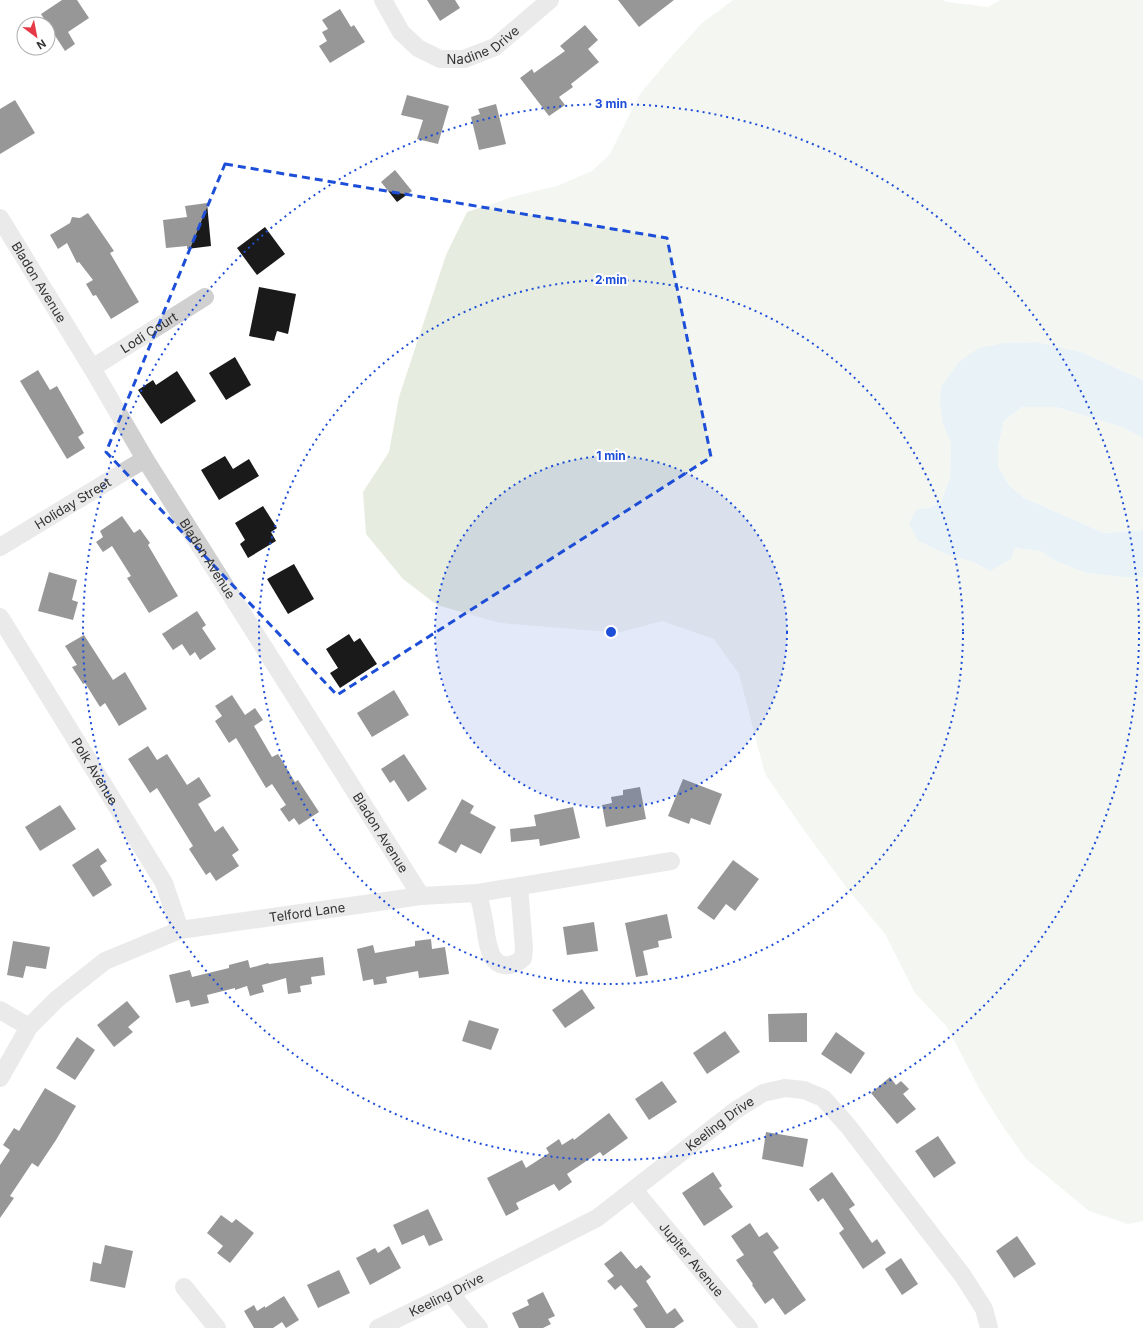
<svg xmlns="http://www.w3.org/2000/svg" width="1143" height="1328" viewBox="0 0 1143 1328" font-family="Inter,sans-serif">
  <rect width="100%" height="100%" fill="#fff"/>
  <!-- green -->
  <g fill="#e6ecdf">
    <polygon points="733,0 942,0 948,2 988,7 1000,0 1143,0 1143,380 1081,352 1037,342 1005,343 943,424 951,443 950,478 941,502 929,508 917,509 918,541 948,555 974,562 990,570 1014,548 1041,551 1053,560 1087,573 1123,577 1143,577 1143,1221 1128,1224 1089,1211 1026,1159 1004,1128 981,1092 947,1027 915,993 885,934 846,887 801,826 765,774 739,674 714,639 662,621 621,632 596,631 500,623 437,605 403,579 366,534 363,492 389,452 399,397 446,255 467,212 515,196 557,186 592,171 610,154 640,94 672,56 702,23"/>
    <polygon points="1022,407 1056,407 1122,427 1143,438 1143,530 1104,533 1024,498 1009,485 998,467 998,447 1004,421"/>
  </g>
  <!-- water -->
  <polygon fill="#cfe2ee" points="1037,342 1081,352 1143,380 1143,438 1122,427 1056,407 1022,407 1004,421 998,447 998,467 1009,485 1024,498 1104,533 1143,530 1143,577 1123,577 1087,573 1053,560 1041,551 1014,548 1011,559 990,571 974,562 948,555 918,541 909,523 917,509 929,508 941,502 950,478 951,443 943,424 940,405 941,387 959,362 979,348 1005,343"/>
  <!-- building -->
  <g fill="#1a1a1a">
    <polygon points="62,0 77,0 89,18 68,32 75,44 65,51 41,14"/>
    <polygon points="427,0 455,0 460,8 440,21"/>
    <polygon points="618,0 674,0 639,27"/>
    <polygon points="340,9 351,27 354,25 365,42 330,63 319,46 327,41 322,32 328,29 322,20"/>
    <polygon points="585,25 598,40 588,49 599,62 571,84 573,87 559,97 565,105 549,116 520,78 532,69 534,73 565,51 560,46"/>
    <polygon points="407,95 449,106 438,144 417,139 423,120 401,115"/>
    <polygon points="15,100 35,133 0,154 0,109"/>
    <polygon points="496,104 506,144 479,150 471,117 480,114 478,109"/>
    <polygon points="395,170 412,191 397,202 381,182"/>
    <polygon points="207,203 211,246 187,249 187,246 166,248 163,220 187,217 185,206"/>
    <polygon points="88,213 114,251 110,253 139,302 111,319 96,295 93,296 86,284 93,280 79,262 77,263 67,243 58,249 50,235 70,223 72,217 80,218"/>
    <polygon points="265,227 285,254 257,275 237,248"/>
    <polygon points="259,287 296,294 288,334 277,331 274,341 249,336"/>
    <polygon points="235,357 251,385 226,400 209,373"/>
    <polygon points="38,370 50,390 57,386 84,433 78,437 85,448 67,459 20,381"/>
    <polygon points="177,371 196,401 161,424 138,390 153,380 156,385"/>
    <polygon points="225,456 233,469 249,459 259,476 219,500 201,470"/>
    <polygon points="263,506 277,528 271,532 276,541 248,558 240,544 245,540 235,523"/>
    <polygon points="122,516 134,533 140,529 150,543 148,545 178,596 149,613 127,578 131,576 112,546 103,552 96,542 103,537 100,531"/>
    <polygon points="294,564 314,599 288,614 267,579"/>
    <polygon points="49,572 77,580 72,600 78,602 73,620 38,611"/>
    <polygon points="197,611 206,625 202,628 216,649 200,660 195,652 190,656 182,644 173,650 162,634"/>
    <polygon points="349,634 354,642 360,638 377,664 340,688 330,673 338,668 326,649"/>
    <polygon points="84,635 113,680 125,672 147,709 119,726 105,703 100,707 85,683 83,684 72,667 77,665 65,646"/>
    <polygon points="394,690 409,715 372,737 357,713"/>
    <polygon points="232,695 245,715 255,708 263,720 254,726 272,757 278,754 295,782 298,780 319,812 299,825 294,818 289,822 280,809 286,805 272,784 266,788 236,738 229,743 215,721 222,716 215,706"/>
    <polygon points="148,746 157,760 167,754 187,785 199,777 211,796 198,804 215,832 223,826 239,850 232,855 239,866 216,881 210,872 206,875 189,849 193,846 157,788 150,793 128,759"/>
    <polygon points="404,754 427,789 408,802 394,780 390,783 381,769"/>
    <polygon points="683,779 722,794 710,825 691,818 689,824 668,816"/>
    <polygon points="640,787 646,819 606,827 602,805 612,803 611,797 623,795 623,790"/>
    <polygon points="462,799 474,806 470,813 496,827 481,854 461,844 456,853 438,843"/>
    <polygon points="60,805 76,829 40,851 25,827"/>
    <polygon points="573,807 580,838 540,846 539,839 511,842 510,829 536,826 534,815"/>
    <polygon points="98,848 107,861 100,866 112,885 93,897 72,865"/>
    <polygon points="733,860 759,879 735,911 726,904 714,920 697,908"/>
    <polygon points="667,914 672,938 658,941 659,947 643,951 648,975 636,977 625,923"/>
    <polygon points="594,922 598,951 567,955 563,927"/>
    <polygon points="431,939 432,949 445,947 449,974 419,978 418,971 386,977 387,983 374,985 373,979 363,981 357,949 373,945 375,953 415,946 415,941"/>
    <polygon points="13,941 50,947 46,969 26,966 23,978 7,975"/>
    <polygon points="323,957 325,975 311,977 312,984 300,986 301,992 288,994 286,978 262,985 264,992 250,996 247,986 235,990 235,988 207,995 209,1003 191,1007 189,1000 176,1003 169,975 190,970 192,977 229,968 229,965 248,960 250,968 268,963 269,964"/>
    <polygon points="582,989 595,1008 565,1028 552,1010"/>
    <polygon points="127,1001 140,1017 128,1027 133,1032 114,1047 97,1025"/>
    <polygon points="807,1013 807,1042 769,1042 768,1014"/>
    <polygon points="469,1020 499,1029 491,1050 462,1041"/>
    <polygon points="725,1031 740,1052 707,1074 693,1053"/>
    <polygon points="836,1032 865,1053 851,1074 821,1054"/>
    <polygon points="77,1037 95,1050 75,1080 56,1068"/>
    <polygon points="890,1077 896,1085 901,1081 909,1089 903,1094 916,1109 897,1124 871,1093"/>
    <polygon points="662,1081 677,1102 649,1120 635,1099"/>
    <polygon points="45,1088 76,1106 56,1140 38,1167 32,1163 10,1196 14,1198 0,1218 0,1165 10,1150 3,1145 14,1128 19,1131"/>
    <polygon points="609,1113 628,1138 603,1156 600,1152 567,1174 572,1182 559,1191 554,1184 516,1203 519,1209 506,1216 487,1178 522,1160 526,1168 549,1153 546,1148 559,1139 562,1145 573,1138 574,1140"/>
    <polygon points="766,1132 808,1139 803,1167 762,1159"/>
    <polygon points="938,1136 956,1163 934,1178 915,1151"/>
    <polygon points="713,1172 722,1186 719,1188 733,1207 704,1226 682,1193"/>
    <polygon points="832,1172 855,1205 849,1209 872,1243 877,1239 886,1253 863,1269 839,1233 844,1229 823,1198 818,1202 809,1189"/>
    <polygon points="428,1209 443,1240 429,1246 424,1235 402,1245 393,1225"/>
    <polygon points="221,1215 232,1223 236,1219 254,1233 230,1263 217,1253 223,1246 207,1233"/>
    <polygon points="750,1223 759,1237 767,1232 779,1248 773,1252 806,1300 785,1315 773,1298 765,1304 752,1285 753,1284 736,1260 744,1255 731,1236"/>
    <polygon points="1017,1236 1036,1264 1014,1278 996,1251"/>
    <polygon points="105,1245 133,1251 125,1288 90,1281 93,1262 101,1264"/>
    <polygon points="389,1246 401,1268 370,1285 356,1258 375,1248 378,1253"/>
    <polygon points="621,1251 636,1269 641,1265 651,1277 646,1281 667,1314 675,1308 684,1321 674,1328 646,1328 633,1309 638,1306 621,1285 615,1290 607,1281 614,1276 604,1264"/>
    <polygon points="901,1258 918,1284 902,1295 885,1269"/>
    <polygon points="339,1270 350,1293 318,1308 307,1285"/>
    <polygon points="543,1292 555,1316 548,1319 551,1324 543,1328 519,1328 512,1313 529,1305 527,1300"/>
    <polygon points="284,1296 299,1320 286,1328 282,1322 273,1328 254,1328 244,1311 254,1305 257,1311 265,1306 265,1308"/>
  </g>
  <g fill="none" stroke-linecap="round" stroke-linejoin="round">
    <!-- minor -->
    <g stroke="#d0d0d0" stroke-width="18">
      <path id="s1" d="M383 0 401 32 418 48 440 59H464L495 47 550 0"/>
      <path id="s2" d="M0 218 92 368 145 459 421 896"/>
      <path id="s3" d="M92 368 205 297"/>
      <path id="s4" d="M0 547 145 459"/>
      <path id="s5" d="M0 617 164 883 180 930"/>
      <path d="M478 893C481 904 483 915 485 926 486 934 487 943 490 951 495 968 511 969 523 958L524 948 519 886"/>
      <polyline points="0,1010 29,1027"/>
      <path id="s6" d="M0 1078 29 1027 57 999 105 961 180 930 421 896 478 893 671 861"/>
      <path id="s7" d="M634 1190 749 1328"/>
      <polyline points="184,1287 217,1328"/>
      <polyline points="450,1293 479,1328"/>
      <path id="s8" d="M378 1328 450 1293 597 1218 736 1110 763 1093 785 1088 804 1090 823 1098 848 1126 963 1276 984 1309 989 1328"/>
    </g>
  </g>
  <!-- marked area -->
  <path d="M0 0H1143V1328H0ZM225 164 667 238 711 457 337 695 106 452Z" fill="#fff" fill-opacity=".55" fill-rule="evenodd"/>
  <path fill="none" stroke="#1d4ed8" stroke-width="3" stroke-dasharray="8 5" stroke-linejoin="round" d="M225 164 667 238 711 457 337 695 106 452Z"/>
  <!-- distance rings -->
  <circle cx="611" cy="632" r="176" fill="#1d4ed8" fill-opacity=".12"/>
  <g fill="none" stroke="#1d4ed8" stroke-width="2" stroke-dasharray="2 4">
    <circle cx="611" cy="632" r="176"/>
    <circle cx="611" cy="632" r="352"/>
    <circle cx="611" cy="632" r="528"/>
  </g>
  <g text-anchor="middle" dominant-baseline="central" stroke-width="4" stroke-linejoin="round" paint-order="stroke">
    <!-- street labels -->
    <g font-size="13" fill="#333" stroke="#fff">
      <text stroke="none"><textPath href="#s1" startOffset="131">Nadine Drive</textPath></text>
      <text stroke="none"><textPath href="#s2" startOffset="75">Bladon Avenue</textPath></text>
      <text stroke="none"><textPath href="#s3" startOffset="67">Lodi Court</textPath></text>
      <text stroke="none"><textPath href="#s4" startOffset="85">Holiday Street</textPath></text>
      <text stroke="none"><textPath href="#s2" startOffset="399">Bladon Avenue</textPath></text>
      <text stroke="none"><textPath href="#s5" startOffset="181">Polk Avenue</textPath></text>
      <text stroke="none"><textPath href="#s2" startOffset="723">Bladon Avenue</textPath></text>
      <text stroke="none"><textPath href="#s6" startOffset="369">Telford Lane</textPath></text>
      <text stroke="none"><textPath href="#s8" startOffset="400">Keeling Drive</textPath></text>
      <text stroke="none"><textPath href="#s7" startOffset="90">Jupiter Avenue</textPath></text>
      <text stroke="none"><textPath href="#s8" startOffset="76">Keeling Drive</textPath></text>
    </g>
  </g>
  <circle cx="611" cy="632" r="6" fill="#1d4ed8" stroke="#fff" stroke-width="2"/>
  <g font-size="12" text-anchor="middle" font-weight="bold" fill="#1d4ed8" stroke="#fff" stroke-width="4" stroke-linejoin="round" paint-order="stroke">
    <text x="611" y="108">3 min</text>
    <text x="611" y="284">2 min</text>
    <text x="611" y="460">1 min</text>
  </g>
  <!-- north arrow -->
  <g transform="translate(36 36) rotate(148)"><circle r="19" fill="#ffffff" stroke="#adadad"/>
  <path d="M0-3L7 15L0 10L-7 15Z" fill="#e63946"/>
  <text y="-6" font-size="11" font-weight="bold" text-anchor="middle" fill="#333333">N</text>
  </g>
</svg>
